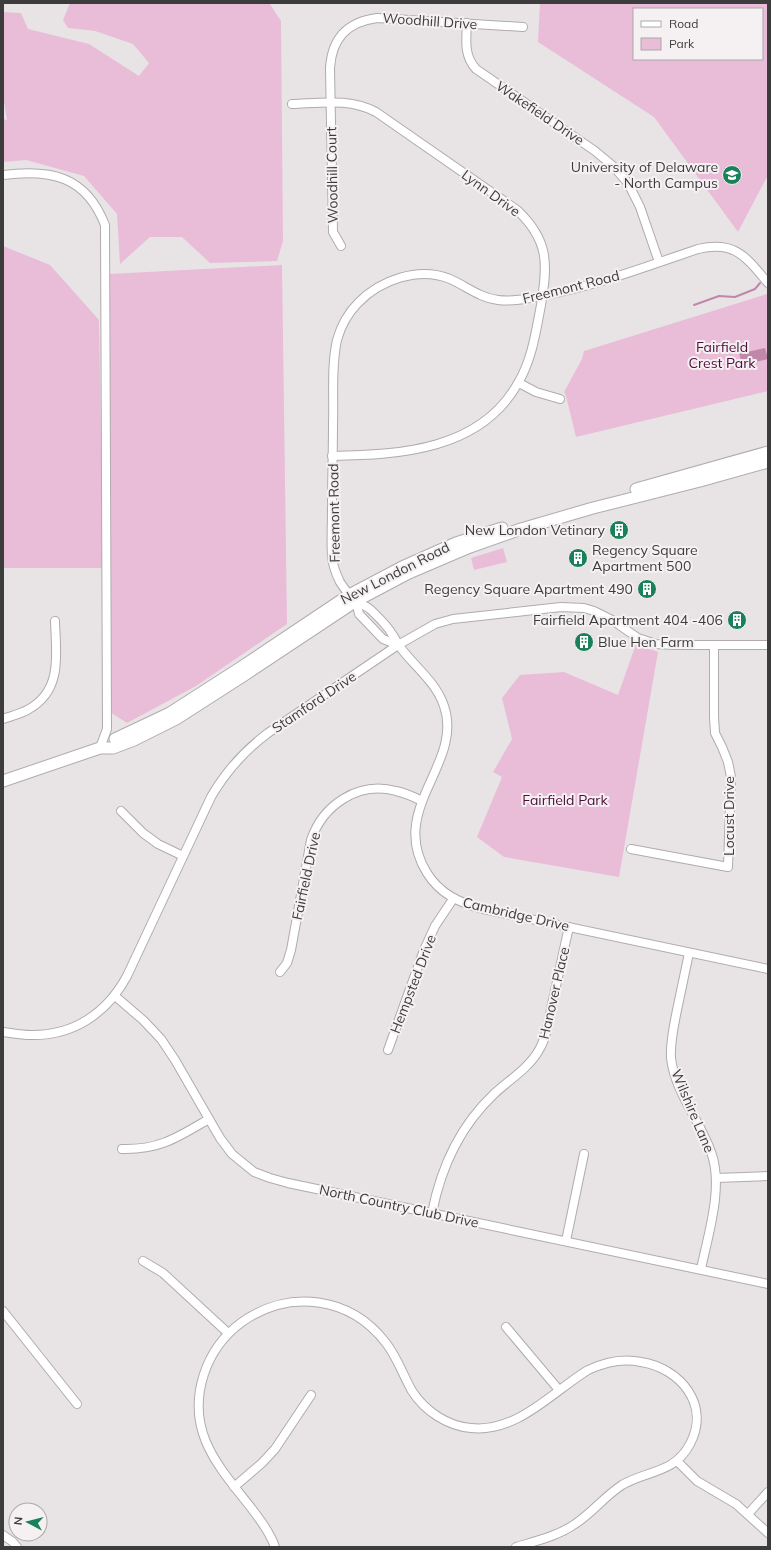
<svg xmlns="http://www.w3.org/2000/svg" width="771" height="1550" viewBox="0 0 771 1550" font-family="Mulish,sans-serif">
  <rect width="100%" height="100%" fill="#e8e4e6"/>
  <!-- green -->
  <g fill="#e9bdd7" fill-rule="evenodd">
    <polygon points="70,3 270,4 281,21 283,241 277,261 210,263 182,237 150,237 120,264 117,214 84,176 26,160 3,162 3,119 7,120 3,96 3,12 21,13 28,29 89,44 139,76 149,63 133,44 95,31 68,28 63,20"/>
    <path d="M540 3H768V175L738 232 654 117 538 42ZM634 9H762V59H634Z"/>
    <polygon points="3,246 50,265 99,320 103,568 3,568"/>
    <polygon points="282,265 287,624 196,686 127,723 110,712 109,274"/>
    <polygon points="767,294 768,391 576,437 566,396 564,392 582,359 584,351"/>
    <polygon points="503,548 507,562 474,570 471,558"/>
    <polygon points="636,644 658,652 619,877 504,857 477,837 502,777 493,772 512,739 502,698 520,675 564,672 618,695"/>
  </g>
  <!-- water -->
  <polygon fill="#bf87a9" points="744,346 747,352 765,348 768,359 742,365 738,348"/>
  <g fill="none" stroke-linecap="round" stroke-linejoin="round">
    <!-- stream -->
    <polyline stroke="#bf87a9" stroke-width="2" points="694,305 719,296 735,297 755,289 760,283"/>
    <defs>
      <g id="street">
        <path d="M467 23C466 41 464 56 476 69L595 151 613 166 628 183 640 207 659 262"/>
        <path d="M292 104C321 103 350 98 376 112L517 210C549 240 548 264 541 305 536 331 532 360 518 383 481 450 400 455 332 456"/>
        <path d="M3 175C51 169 86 176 105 225L107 729 100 748"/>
        <path d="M341 246 333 232 330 68C332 38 347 22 377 18L523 27"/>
        <path d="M768 283C746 257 735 240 698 249 648 266 598 285 546 295 530 298 514 302 498 300 480 298 466 286 450 279 419 266 380 280 358 303 348 313 341 326 337 340 331 366 334 398 333 424 333 453 332 481 332 509 332 525 331 541 332 557 333 566 336 574 340 582 345 590 350 597 358 602 362 605 367 606 371 610 378 617 387 625 392 634 395 638 397 643 400 647 415 667 436 682 444 706 464 764 387 809 427 873 440 894 460 903 483 909L768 969"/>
        <polyline points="519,383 536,392 560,399"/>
        <polyline points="356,601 359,614 383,639 398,645"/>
        <path d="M3 719C11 716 21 714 29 709 63 690 56 653 55 621"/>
        <polyline points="121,811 143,833 158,844 183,856"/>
        <polyline points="631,849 728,867 731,777 728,762 722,747 715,733 714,717 714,645"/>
        <path d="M689 953C685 972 681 991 677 1010 674 1025 670 1042 671 1058 675 1093 700 1120 711 1152 724 1186 708 1235 701 1269"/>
        <path d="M280 972 287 963 291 950 311 840C323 805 358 781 396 791 405 793 414 797 422 801"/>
        <polyline points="115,996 143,1020 161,1039 175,1060 220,1138 232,1154 254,1172 270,1178 288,1183 768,1284"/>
        <path d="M3 1032C12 1033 21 1035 30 1035 74 1036 107 1013 127 976L211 797C226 771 244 751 268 733L398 645 435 624 453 619 561 607 584 608 594 611 612 620 638 638 656 644 675 645H768"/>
        <polyline points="388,1050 424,950 435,926 453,899"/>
        <path d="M122 1149C160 1150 178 1137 209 1119"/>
        <polyline points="716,1178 768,1176"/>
        <path d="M432 1213C441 1167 459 1127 494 1094 509 1080 529 1068 539 1050 547 1037 549 1019 552 1004 558 978 563 953 569 927"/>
        <polyline points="566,1241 584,1154"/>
        <polyline points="143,1261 163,1273 228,1333"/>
        <polyline points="3,1311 77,1404"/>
        <polyline points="506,1327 559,1390"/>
        <polyline points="677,1461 697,1481 736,1504 768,1533"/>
        <polyline points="234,1487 262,1463 275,1449 311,1395"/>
        <polyline points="748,1514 768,1492"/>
        <polyline points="3,1535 13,1542 17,1547"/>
        <path d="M275 1547C270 1533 261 1521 252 1509 219 1467 185 1432 204 1374 211 1353 224 1335 242 1322 289 1289 350 1296 386 1343 397 1357 403 1375 412 1391 425 1411 447 1426 471 1428 517 1433 552 1392 588 1370 605 1362 623 1358 641 1362 680 1368 711 1405 690 1444 674 1474 647 1470 622 1485 605 1496 592 1513 575 1524 558 1536 536 1541 516 1547"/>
      </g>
      <g id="secondary">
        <polyline points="636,489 768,452"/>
        <polyline points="115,739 170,713 240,668 349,595 402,567 456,543 502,528"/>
        <polyline points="3,781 100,748 113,748 134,740 176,719 246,674 356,601 409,573 470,547 521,529 593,508 700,481 768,462"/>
      </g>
    </defs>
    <!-- street casing -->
    <use href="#street" stroke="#b0abae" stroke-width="10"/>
    <!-- secondary casing -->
    <use href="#secondary" stroke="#b0abae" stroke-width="13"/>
    <!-- street -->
    <use href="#street" stroke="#fff" stroke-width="8"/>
    <!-- secondary -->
    <use href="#secondary" stroke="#fff" stroke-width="11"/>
  </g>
  <!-- icons -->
  <defs>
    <symbol id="university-disc" viewBox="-11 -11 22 22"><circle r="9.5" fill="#19805a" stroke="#f5f1f3"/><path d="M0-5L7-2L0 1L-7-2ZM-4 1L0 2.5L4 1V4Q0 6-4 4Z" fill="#fff"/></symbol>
    <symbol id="building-disc" viewBox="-11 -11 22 22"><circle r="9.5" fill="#19805a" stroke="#f5f1f3"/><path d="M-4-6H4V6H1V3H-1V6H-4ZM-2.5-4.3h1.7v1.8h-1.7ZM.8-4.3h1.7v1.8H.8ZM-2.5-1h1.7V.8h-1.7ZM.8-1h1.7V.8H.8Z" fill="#fff"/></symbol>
  </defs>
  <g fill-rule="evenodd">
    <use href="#university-disc" x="721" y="164" width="22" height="22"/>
    <use href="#building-disc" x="608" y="519" width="22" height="22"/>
    <use href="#building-disc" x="567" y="547" width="22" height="22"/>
    <use href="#building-disc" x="636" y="578" width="22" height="22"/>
    <use href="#building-disc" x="726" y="609" width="22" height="22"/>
    <use href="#building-disc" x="573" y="631" width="22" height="22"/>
  </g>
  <g text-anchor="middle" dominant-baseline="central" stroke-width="4" stroke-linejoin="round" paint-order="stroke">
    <!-- street labels -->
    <g font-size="14" fill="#3d3c3d" stroke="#f5f1f3">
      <text transform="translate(430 21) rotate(4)">Woodhill Drive</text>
      <text transform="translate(540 113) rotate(34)">Wakefield Drive</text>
      <text transform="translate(332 175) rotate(-91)">Woodhill Court</text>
      <text transform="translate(491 193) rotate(36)">Lynn Drive</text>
      <text transform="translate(571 287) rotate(-14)">Freemont Road</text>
      <text transform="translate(334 513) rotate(-91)">Freemont Road</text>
      <text transform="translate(395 573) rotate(-27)">New London Road</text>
      <text transform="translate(314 702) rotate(-34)">Stamford Drive</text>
      <text transform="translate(729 816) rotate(-90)">Locust Drive</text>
      <text transform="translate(306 876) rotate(-78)">Fairfield Drive</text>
      <text transform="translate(516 914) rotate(13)">Cambridge Drive</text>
      <text transform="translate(413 984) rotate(-69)">Hempsted Drive</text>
      <text transform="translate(554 993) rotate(-77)">Hanover Place</text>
      <text transform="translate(693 1111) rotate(67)">Wilshire Lane</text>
      <text transform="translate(399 1206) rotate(12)">North Country Club Drive</text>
    </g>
    <!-- poi labels -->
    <g font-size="14" fill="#3d3c3d" stroke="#f5f1f3" text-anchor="end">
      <text x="718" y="167">University of Delaware<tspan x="718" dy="16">- North Campus</tspan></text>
      <text x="605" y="530">New London Vetinary</text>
      <text x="592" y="550" text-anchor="start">Regency Square<tspan x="592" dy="16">Apartment 500</tspan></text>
      <text x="633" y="589">Regency Square Apartment 490</text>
      <text x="723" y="620">Fairfield Apartment 404 -406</text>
      <text x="598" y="642" text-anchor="start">Blue Hen Farm</text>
    </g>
    <!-- park labels -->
    <g font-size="14" fill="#4f0c3c" stroke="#f5f1f3">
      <text x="722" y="347">Fairfield<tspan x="722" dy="16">Crest Park</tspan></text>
      <text x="565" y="800">Fairfield Park</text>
    </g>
  </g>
  <!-- border -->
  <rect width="771" height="1550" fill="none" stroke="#3d3c3d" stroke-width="8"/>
  <!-- legend -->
  <rect x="633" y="8" width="130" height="52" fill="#f5f1f3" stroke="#aba9aa"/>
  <rect x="641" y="21" width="20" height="6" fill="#ffffff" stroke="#aba9aa"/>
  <text x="669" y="28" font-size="12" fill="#3d3c3d">Road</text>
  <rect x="641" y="38" width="20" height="12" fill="#e9bdd7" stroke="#aba9aa"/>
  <text x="669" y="48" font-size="12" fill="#3d3c3d">Park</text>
  <!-- north arrow -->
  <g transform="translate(28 1522) rotate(277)"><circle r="19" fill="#f5f1f3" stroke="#aba9aa"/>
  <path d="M0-3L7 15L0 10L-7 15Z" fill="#19805a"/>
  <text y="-6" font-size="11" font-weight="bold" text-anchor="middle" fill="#3d3c3d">N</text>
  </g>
</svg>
